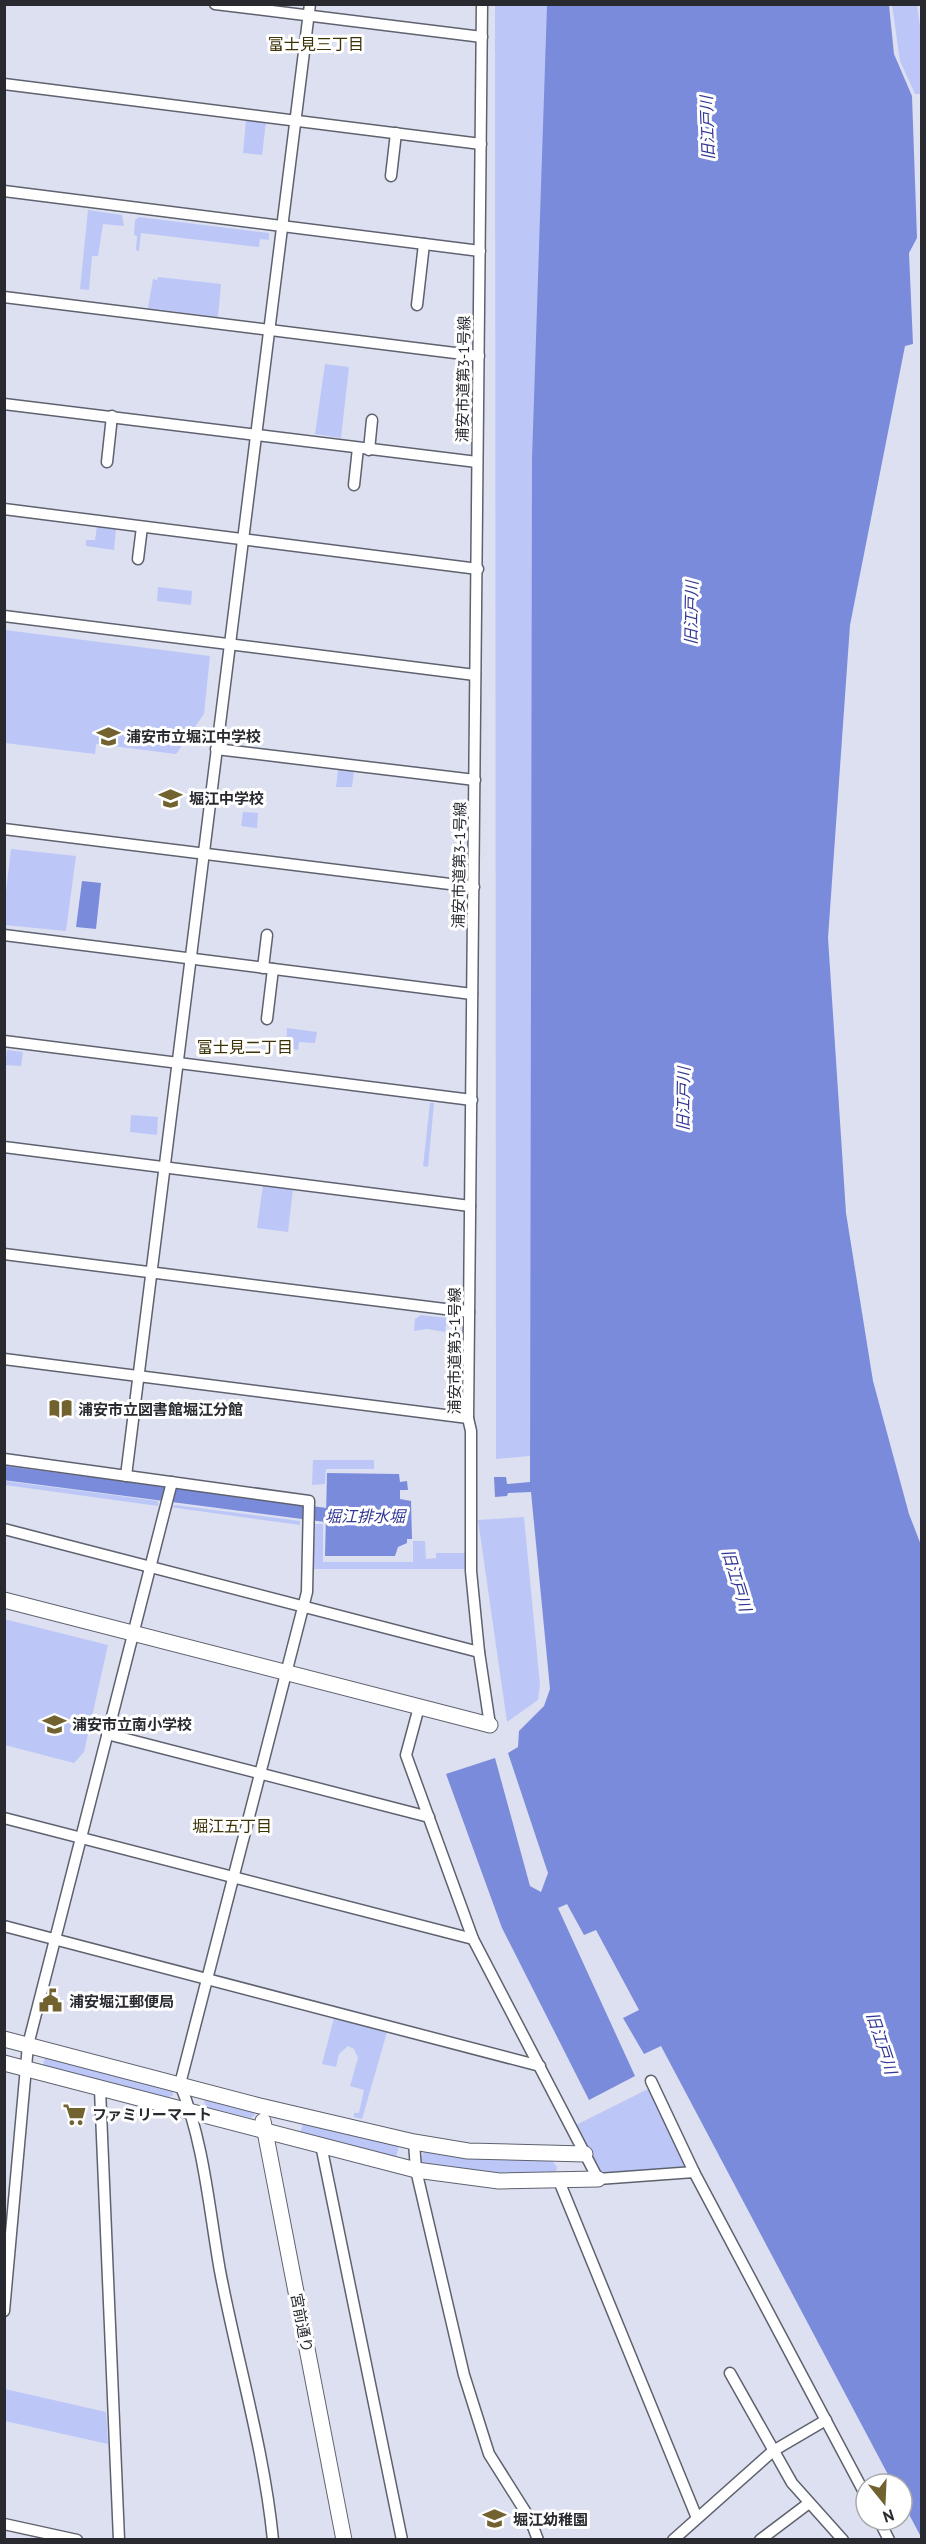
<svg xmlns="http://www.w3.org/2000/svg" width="926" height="2544" viewBox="0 0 926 2544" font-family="'PT Sans','Noto Sans JP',sans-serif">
  <rect width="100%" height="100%" fill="#dce0f0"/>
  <!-- green -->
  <g fill="#bcc7f8">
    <polygon points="495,5 550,5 530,1456 496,1459"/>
    <polygon points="892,5 917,5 922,41 921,94 915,94 900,61"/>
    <polygon points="246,120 266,122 262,155 243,153"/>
    <polygon points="88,210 122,215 124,226 103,224 98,256 92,256 89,290 80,289"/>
    <polygon points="139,217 269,233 269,240 260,239 259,247 141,233 139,251 136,250 137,236 134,235 135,220"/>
    <polygon points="158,277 221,284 218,317 148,308 153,279 157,280"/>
    <polygon points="325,364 349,367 341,438 315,434"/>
    <polygon points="97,527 116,529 114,550 86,546 86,540 95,540"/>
    <polygon points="158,587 192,591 191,605 157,601"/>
    <polygon points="5,630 210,656 204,714 176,754 96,744 95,754 5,743"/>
    <polygon points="338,770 354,771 352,787 336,787"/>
    <polygon points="243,812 258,813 257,828 241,826"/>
    <polygon points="11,849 76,856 66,931 5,925 5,900"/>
    <polygon points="287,1028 317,1032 315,1043 299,1042 298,1050 286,1048"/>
    <polygon points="7,1050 23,1052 21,1066 5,1065"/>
    <polygon points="430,1103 434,1103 428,1167 423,1166"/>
    <polygon points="131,1115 158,1117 157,1135 130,1132"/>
    <polygon points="263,1185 293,1189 288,1232 257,1228"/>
    <polygon points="421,1315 447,1318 445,1332 427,1329 414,1331 415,1319"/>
    <polygon points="313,1460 374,1460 374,1469 326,1469 325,1484 312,1485"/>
    <polygon points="5,1465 160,1486 161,1489 5,1468"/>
    <polygon points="5,1481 158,1501 158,1506 5,1485"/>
    <polygon points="178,1488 298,1505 300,1506 300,1508 175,1491"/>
    <polygon points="175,1505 300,1521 300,1525 170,1507"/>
    <polygon points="524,1517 540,1685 538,1700 507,1722 478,1520"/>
    <polygon points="312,1524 323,1524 323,1562 413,1562 413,1541 425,1541 426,1559 436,1558 436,1553 466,1553 465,1569 311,1569"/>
    <polygon points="4,1619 108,1645 84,1752 74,1763 5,1745"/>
    <polygon points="334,2018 387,2032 362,2119 354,2117 354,2113 359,2113 364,2090 350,2086 358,2058 354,2049 348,2046 339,2054 336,2067 322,2064"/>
    <polygon points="45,2057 173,2090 173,2095 166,2099 43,2066"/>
    <polygon points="648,2089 651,2090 672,2132 685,2165 683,2168 605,2174 601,2171 576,2125"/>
    <polygon points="206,2100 252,2111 255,2115 251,2118 206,2107 204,2102"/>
    <polygon points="303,2123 399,2145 396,2158 300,2134"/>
    <polygon points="424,2150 552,2161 557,2167 556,2172 549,2175 471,2171 425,2165 421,2161"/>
    <polygon points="5,2389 106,2412 108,2444 5,2421"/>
  </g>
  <!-- water -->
  <g fill="#7b8bdc">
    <polygon points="547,5 889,5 894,54 912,96 917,238 909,253 913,344 905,346 850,625 828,938 846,1213 873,1381 909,1514 921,1545 921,2537 902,2501 902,2484 893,2484 661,2046 644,2054 623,2018 639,2010 596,1930 584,1935 567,1904 558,1908 635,2076 589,2100 502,1928 446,1774 495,1758 530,1886 541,1892 548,1873 508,1753 518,1747 519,1731 544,1706 550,1689 531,1492 508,1493 507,1496 495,1497 494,1477 506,1477 507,1484 530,1482 532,459"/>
    <polygon points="82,881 101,883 96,929 76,927"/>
    <polygon points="327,1473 399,1474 400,1482 407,1481 408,1490 400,1490 400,1499 411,1501 412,1539 407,1539 407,1543 398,1547 395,1556 325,1556"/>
  </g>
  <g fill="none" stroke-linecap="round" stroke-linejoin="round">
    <!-- canal -->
    <polyline stroke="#7b8bdc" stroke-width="14" points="4,1473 326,1515"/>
    <defs>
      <g id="street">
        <polyline points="215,4 482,37"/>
        <polyline points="482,4 468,1418 471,1431 471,1571 479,1652 490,1725"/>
        <polyline points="4,84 481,144"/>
        <polyline points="391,176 396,133"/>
        <polyline points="4,191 480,251"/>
        <polyline points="4,297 479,356"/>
        <polyline points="417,305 424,244"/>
        <polyline points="4,404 477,462"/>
        <polyline points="369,450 372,420"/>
        <polyline points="107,462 112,416"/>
        <polyline points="354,485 358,448"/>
        <polyline points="4,509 478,569"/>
        <polyline points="138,559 142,527"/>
        <polyline points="4,616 475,675"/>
        <polyline points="216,749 475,780"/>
        <polyline points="4,829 474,887"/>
        <polyline points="4,935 472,994"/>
        <polyline points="263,968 267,935"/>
        <polyline points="267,1019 273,969"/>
        <polyline points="4,1041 472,1100"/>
        <polyline points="4,1147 470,1206"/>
        <polyline points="4,1254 469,1312"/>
        <polyline points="4,1359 468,1418"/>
        <path d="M4 1459 309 1501 307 1592 180 2084C204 2142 209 2209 220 2271 237 2361 264 2448 273 2540"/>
        <polyline points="126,1476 310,4"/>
        <polyline points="4,1529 479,1652"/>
        <polyline points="419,1707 406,1755 473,1939 598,2179 694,2172 866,2496"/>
        <polyline points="107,1734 429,1817"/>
        <polyline points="4,1818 473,1939"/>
        <polyline points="4,1926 540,2066"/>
        <polyline points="651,2081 694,2172"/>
        <polyline points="100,2089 119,2540"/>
        <polyline points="414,2142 416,2170 464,2375 489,2454 530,2519 538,2540"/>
        <polyline points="321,2145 402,2540"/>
        <polyline points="559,2181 697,2518"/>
        <polyline points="4,2311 28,2045 172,1482"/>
        <polyline points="730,2373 792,2483 843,2540"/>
        <polyline points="879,2520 889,2540"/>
        <polyline points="4,2524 77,2540"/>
        <polyline points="673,2540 773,2451 826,2420"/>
        <polyline points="760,2540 809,2503"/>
      </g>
      <g id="secondary">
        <polyline points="4,1600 490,1725"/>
        <polyline points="4,2039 260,2106 414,2142 468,2151 585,2154"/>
        <polyline points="4,2063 416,2170 499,2181 598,2179"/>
        <polyline points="263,2121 344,2540"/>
      </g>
    </defs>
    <!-- street casing -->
    <use href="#street" stroke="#5e626f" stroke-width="13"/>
    <!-- secondary casing -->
    <use href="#secondary" stroke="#5e626f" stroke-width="17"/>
    <!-- street -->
    <use href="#street" stroke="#fff" stroke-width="10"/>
    <!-- secondary -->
    <use href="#secondary" stroke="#fff" stroke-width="15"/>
  </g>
  <!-- icons -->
  <defs>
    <symbol id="school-bare" viewBox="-9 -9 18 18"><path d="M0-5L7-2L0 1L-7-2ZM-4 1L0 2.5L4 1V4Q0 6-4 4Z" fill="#716230" stroke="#fff" stroke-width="2.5" paint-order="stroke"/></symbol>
    <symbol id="library-bare" viewBox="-9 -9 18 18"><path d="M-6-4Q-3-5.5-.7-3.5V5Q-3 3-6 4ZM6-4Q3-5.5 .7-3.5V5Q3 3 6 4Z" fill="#716230" stroke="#fff" stroke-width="2.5" paint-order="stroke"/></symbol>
    <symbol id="civic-bare" viewBox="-9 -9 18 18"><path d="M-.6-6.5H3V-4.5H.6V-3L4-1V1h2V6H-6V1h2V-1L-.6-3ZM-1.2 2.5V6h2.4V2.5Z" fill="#716230" stroke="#fff" stroke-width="2.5" paint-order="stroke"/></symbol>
    <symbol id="supermarket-bare" viewBox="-9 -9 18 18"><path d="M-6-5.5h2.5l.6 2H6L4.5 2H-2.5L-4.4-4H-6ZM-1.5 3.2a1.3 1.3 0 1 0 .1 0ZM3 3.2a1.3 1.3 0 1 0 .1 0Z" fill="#716230" stroke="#fff" stroke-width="2.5" paint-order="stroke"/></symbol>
  </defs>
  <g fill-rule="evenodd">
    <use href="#school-bare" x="92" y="720" width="33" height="33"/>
    <use href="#school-bare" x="154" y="782" width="33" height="33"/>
    <use href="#library-bare" x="44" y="1392" width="33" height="33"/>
    <use href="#school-bare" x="38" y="1708" width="33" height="33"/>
    <use href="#civic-bare" x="34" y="1984" width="33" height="33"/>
    <use href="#supermarket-bare" x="58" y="2098" width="33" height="33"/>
    <use href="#school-bare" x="478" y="2502" width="33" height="33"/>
  </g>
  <g text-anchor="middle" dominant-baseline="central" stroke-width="6" stroke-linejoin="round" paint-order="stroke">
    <!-- street labels -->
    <g font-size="15" fill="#282a30" stroke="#fff">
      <text transform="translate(463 379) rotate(-89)">浦安市道第3-1号線</text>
      <text transform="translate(459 865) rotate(-89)">浦安市道第3-1号線</text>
      <text transform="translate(454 1351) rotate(-90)">浦安市道第3-1号線</text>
      <text transform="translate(302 2323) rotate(79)">宮前通り</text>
    </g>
    <!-- poi labels -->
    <g font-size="15" font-weight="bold" fill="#282a30" stroke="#fff" text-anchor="start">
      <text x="126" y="736">浦安市立堀江中学校</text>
      <text x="189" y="798">堀江中学校</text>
      <text x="78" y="1409">浦安市立図書館堀江分館</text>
      <text x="72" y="1724">浦安市立南小学校</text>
      <text x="69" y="2001">浦安堀江郵便局</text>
      <text x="92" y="2114">ファミリーマート</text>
      <text x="513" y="2519">堀江幼稚園</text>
    </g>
    <!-- neighbourhood labels -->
    <g font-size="16" fill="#3d3307" stroke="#fff">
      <text x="316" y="44">富士見三丁目</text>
      <text x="245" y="1047">富士見二丁目</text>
      <text x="232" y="1826">堀江五丁目</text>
    </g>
    <!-- water labels -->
    <g font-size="16" font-style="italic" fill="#303695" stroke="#fff">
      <text transform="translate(707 128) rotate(-92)">旧江戸川</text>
      <text transform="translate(691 613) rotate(-89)">旧江戸川</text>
      <text transform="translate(683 1099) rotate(-89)">旧江戸川</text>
      <text x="365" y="1516">堀江排水堀</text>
      <text transform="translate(737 1580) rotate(73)">旧江戸川</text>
      <text transform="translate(882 2043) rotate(72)">旧江戸川</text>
    </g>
  </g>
  <!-- border -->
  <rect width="926" height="2544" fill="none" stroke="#282a30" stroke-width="12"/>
  <!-- north arrow -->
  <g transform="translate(884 2502) rotate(162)"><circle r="28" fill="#ffffff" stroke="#a9aaac" stroke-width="1.5"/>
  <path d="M0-4.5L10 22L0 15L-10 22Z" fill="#716230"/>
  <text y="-9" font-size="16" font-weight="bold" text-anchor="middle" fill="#282a30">N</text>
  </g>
</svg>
